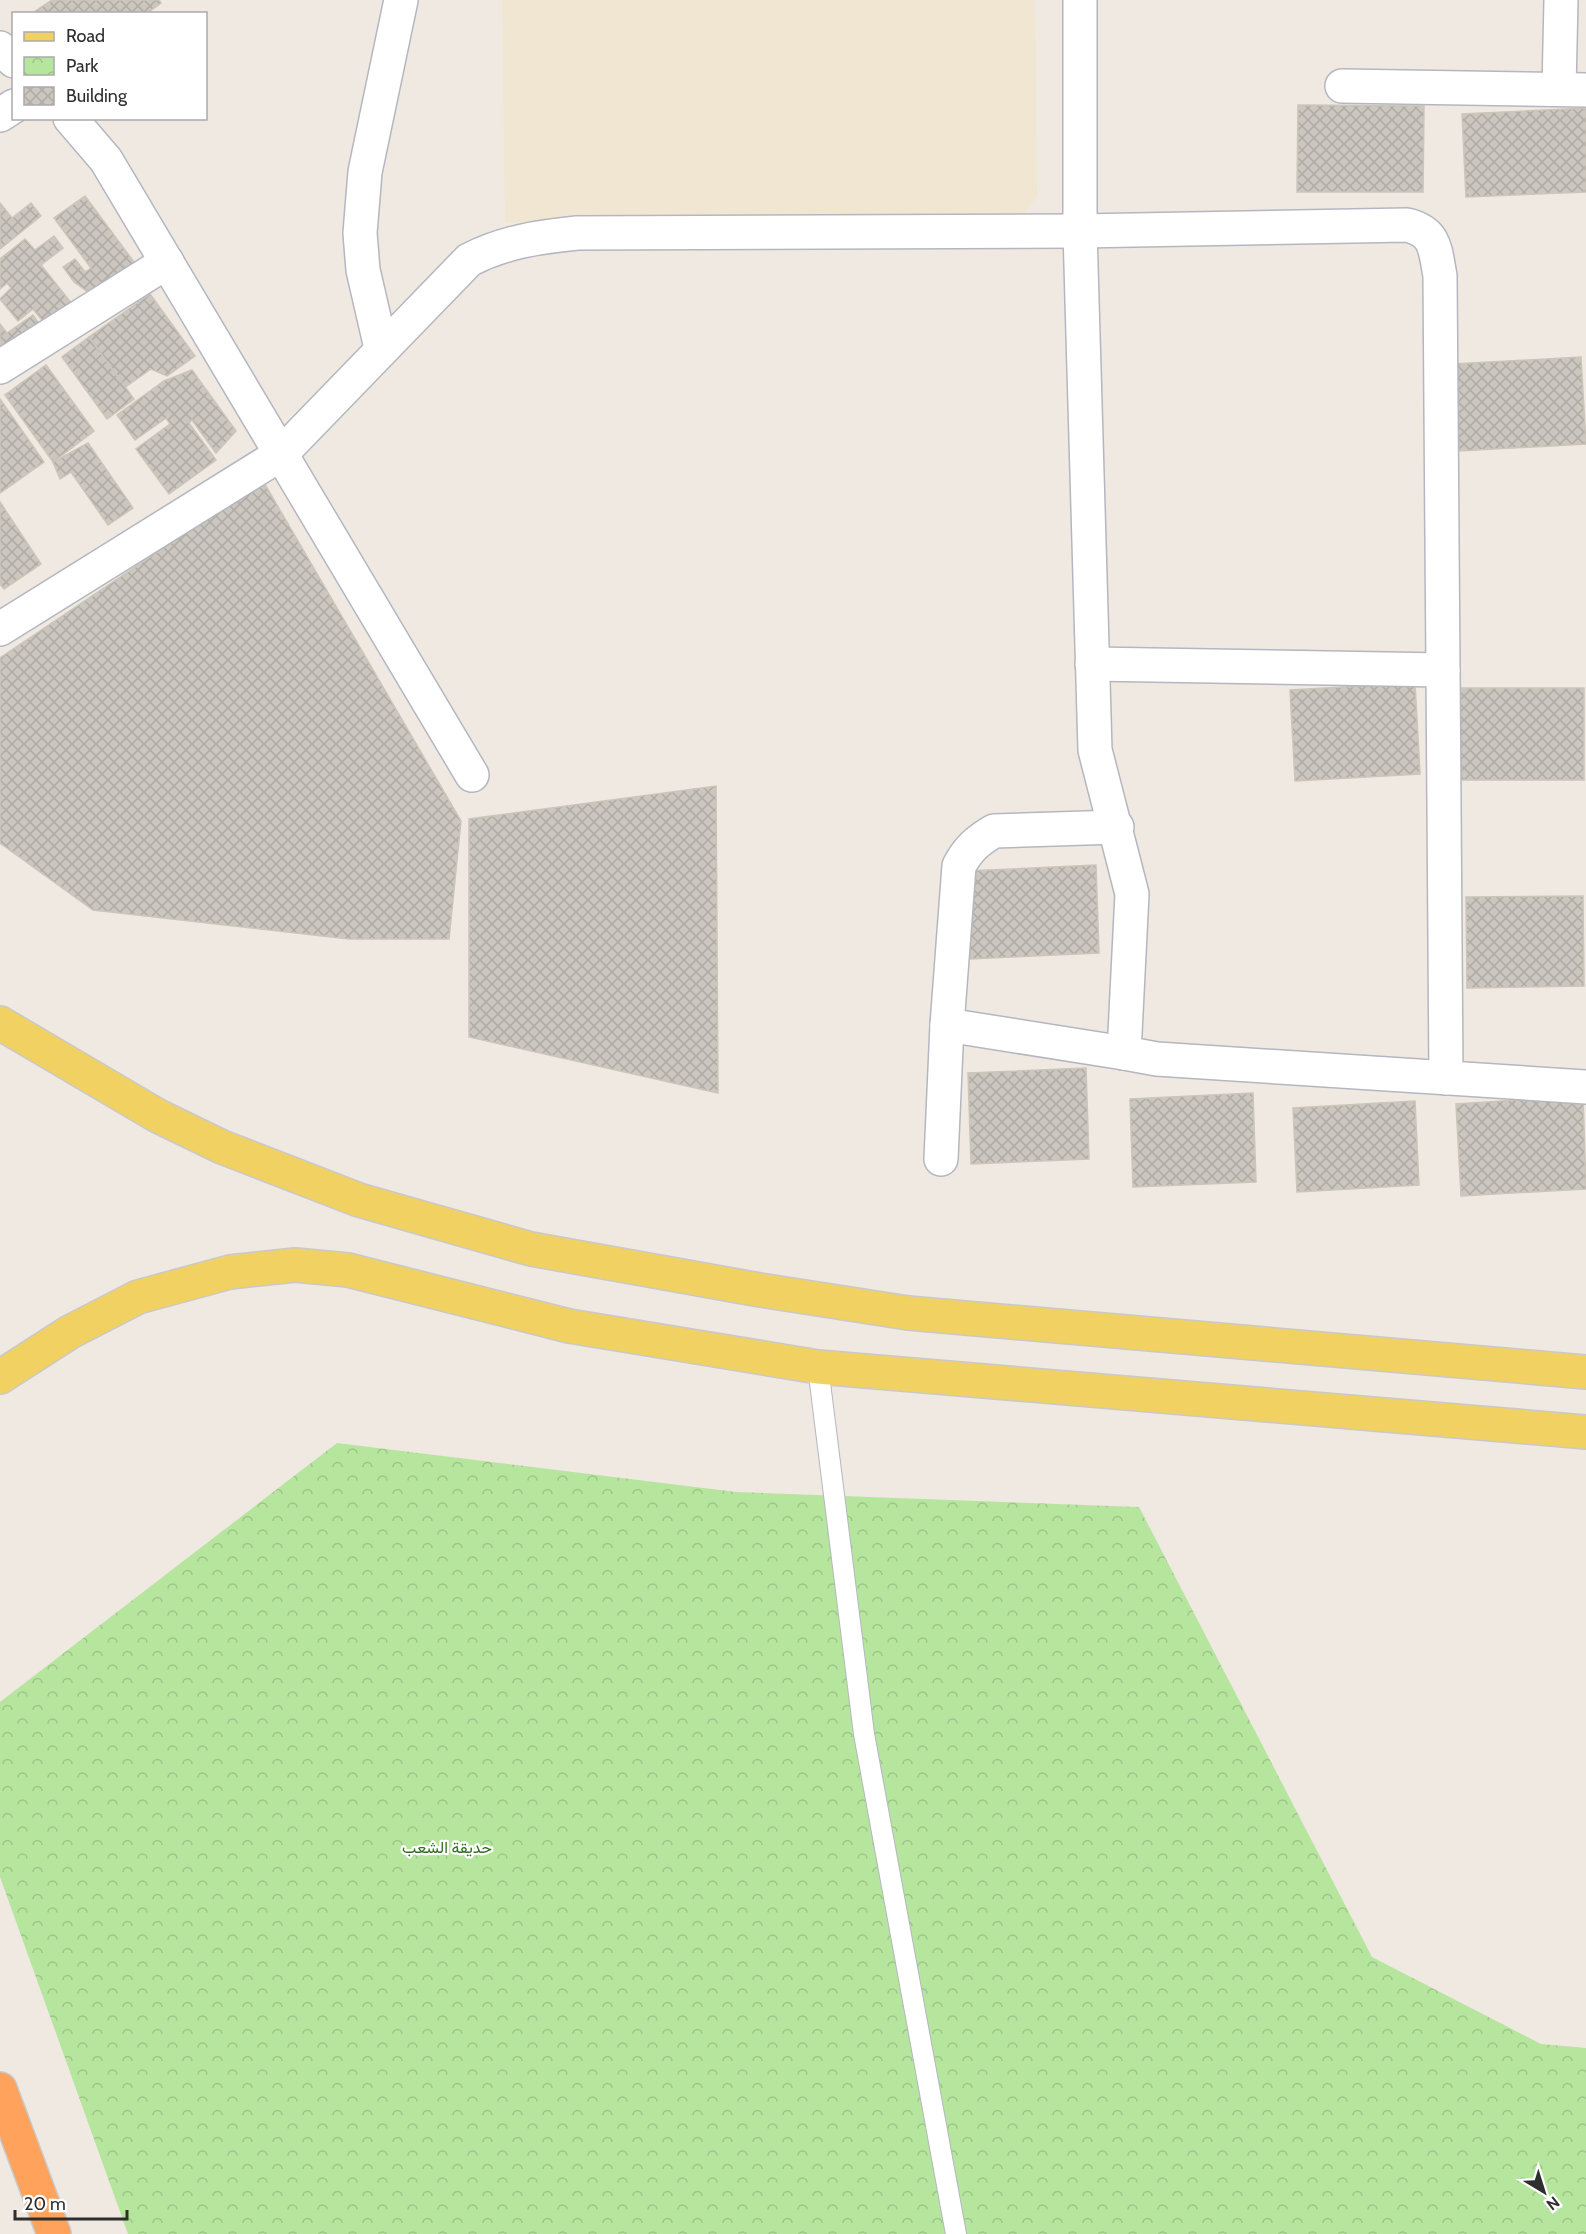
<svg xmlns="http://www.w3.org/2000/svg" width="1586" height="2234" viewBox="0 0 1586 2234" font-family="Cabin,Vazirmatn,sans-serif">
  <defs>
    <pattern id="park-crowns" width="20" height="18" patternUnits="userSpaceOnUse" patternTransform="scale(1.5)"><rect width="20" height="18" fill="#b6e59e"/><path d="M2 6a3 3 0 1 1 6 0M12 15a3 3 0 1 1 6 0" fill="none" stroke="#9dc588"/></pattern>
    <pattern id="building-cross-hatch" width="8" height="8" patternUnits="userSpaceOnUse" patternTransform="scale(1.5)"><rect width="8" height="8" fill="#cbc7bf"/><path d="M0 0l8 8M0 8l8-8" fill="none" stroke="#afaba4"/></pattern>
  </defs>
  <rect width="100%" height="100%" fill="#efe9e1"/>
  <!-- education -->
  <polygon fill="#f0e6d1" points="502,0 1035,0 1037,196 1024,214 1008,222 505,222"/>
  <!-- park -->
  <polygon fill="url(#park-crowns)" points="337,1443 736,1492 1139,1507 1372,1957 1541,2044 1586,2048 1586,2234 128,2234 0,1877 0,1702"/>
  <!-- building -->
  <g fill="url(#building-cross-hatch)" stroke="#cbc5ba" stroke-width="1.5">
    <polygon points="52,0 159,0 161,3 146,14 31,14"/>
    <polygon points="1298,105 1424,106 1423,192 1297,192"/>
    <polygon points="1586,108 1586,192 1466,197 1462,114"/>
    <polygon points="85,196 137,266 91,294 74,282 63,267 75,259 85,272 91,268 54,218"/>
    <polygon points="0,203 12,218 31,203 41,216 0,249"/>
    <polygon points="54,236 63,248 41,265 77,310 50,330 33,309 18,321 0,299 11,288 7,283 0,289 0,259 25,239 35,250"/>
    <polygon points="150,294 195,356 167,376 151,369 124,388 89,337"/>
    <polygon points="33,315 44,331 0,356 0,324 7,333"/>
    <polygon points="89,337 134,399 107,419 62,357"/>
    <polygon points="1581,357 1586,444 1459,451 1454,364"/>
    <polygon points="46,365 94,431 53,462 5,395"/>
    <polygon points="192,370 236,431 216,453 192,420 189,423 216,460 169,494 136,449 170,424 166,418 135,440 117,415 164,381"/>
    <polygon points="0,399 44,462 0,493"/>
    <polygon points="88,443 133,508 108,525 71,472 60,479 53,462"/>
    <polygon points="263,481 461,821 449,939 349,939 93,910 0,843 0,658"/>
    <polygon points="0,502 41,564 4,589 0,584"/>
    <polygon points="1415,683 1420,774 1295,781 1290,690"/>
    <rect x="1459" y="688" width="125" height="92"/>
    <polygon points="716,786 718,1093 469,1037 469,819"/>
    <polygon points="1096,865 1099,953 970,959 967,871"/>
    <polygon points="1583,896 1584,986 1467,988 1466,897"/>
    <polygon points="1086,1068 1089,1159 971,1164 968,1073"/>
    <polygon points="1253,1093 1256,1182 1133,1187 1130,1099"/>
    <polygon points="1583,1096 1586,1189 1461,1196 1456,1104"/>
    <polygon points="1415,1101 1419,1185 1297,1192 1293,1108"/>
  </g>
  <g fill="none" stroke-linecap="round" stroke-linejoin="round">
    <defs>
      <polyline id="lane" points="818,1367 864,1734 956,2234"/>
      <g id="street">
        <polyline points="1080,0 1080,231 1095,750 1132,894 1124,1053 1157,1059 1586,1087"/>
        <polyline points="0,48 14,61"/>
        <polyline points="1342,86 1586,90"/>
        <polyline points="1559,89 1561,0"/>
        <polyline points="0,115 14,106"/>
        <polyline points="70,118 106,160 472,775"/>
        <polyline points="381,348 363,270 360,233 365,172 401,0"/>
        <polyline points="0,367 167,262"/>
        <path d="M0 629 281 454 469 260C504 242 538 237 577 233L1080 231 1407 225C1436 232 1435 249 1440 276L1443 670"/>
        <polyline points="1092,664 1443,670 1446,1078"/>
        <polyline points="947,1025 1124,1053"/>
        <path d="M941 1159 947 1025 959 866C968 849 977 841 994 831L1117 827"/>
      </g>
      <g id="primary">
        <polyline points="0,1023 158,1116 222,1147 359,1200 531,1249 760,1290 908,1313 1586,1372"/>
        <polyline points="0,1377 70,1332 138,1297 230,1272 295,1265 348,1270 569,1326 818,1367 1586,1432"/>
      </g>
      <polyline id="highway" points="0,2089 54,2234"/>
    </defs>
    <!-- lane casing -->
    <use href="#lane" stroke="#b4b7c1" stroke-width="22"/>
    <!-- street casing -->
    <use href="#street" stroke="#b4b7c1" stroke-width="36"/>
    <!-- primary casing -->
    <use href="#primary" stroke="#c9c9c9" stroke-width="36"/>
    <!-- highway casing -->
    <use href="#highway" stroke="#c9c9c9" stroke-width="36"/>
    <!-- lane -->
    <use href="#lane" stroke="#fff" stroke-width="20"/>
    <!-- street -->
    <use href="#street" stroke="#fff" stroke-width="33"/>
    <!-- primary -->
    <use href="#primary" stroke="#f2d163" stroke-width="33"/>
    <!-- highway -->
    <use href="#highway" stroke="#ffa35c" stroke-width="33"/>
  </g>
  <g text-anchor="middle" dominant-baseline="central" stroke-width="4.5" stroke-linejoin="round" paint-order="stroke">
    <!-- park labels -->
    <g font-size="16" fill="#2c6e1b" stroke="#fff">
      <text x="447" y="1847">حديقة الشعب</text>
    </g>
  </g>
  <!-- legend -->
  <rect x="12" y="12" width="195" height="108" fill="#ffffff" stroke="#ababab" stroke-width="1.5"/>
  <rect x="24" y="32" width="30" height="9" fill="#f2d163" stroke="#ababab" stroke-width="1.5"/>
  <text x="66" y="42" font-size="18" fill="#2e2e2e">Road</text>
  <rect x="24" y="57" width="30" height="18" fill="url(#park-crowns)" stroke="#ababab" stroke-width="1.5"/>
  <text x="66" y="72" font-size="18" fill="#2e2e2e">Park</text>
  <rect x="24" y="87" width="30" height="18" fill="url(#building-cross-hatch)" stroke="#ababab" stroke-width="1.5"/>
  <text x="66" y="102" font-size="18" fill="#2e2e2e">Building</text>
  <!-- north arrow -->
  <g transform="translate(1544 2192) rotate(142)" stroke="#ffffff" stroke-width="4.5" paint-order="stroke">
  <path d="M0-4.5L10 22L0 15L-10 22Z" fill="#2e2e2e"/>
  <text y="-9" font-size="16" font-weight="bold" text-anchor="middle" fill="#2e2e2e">N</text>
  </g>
  <!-- scale -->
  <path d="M15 2210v9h112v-9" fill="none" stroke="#2e2e2e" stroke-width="3"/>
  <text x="24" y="2210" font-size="18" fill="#2e2e2e" stroke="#ffffff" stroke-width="4.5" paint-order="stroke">20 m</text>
</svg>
